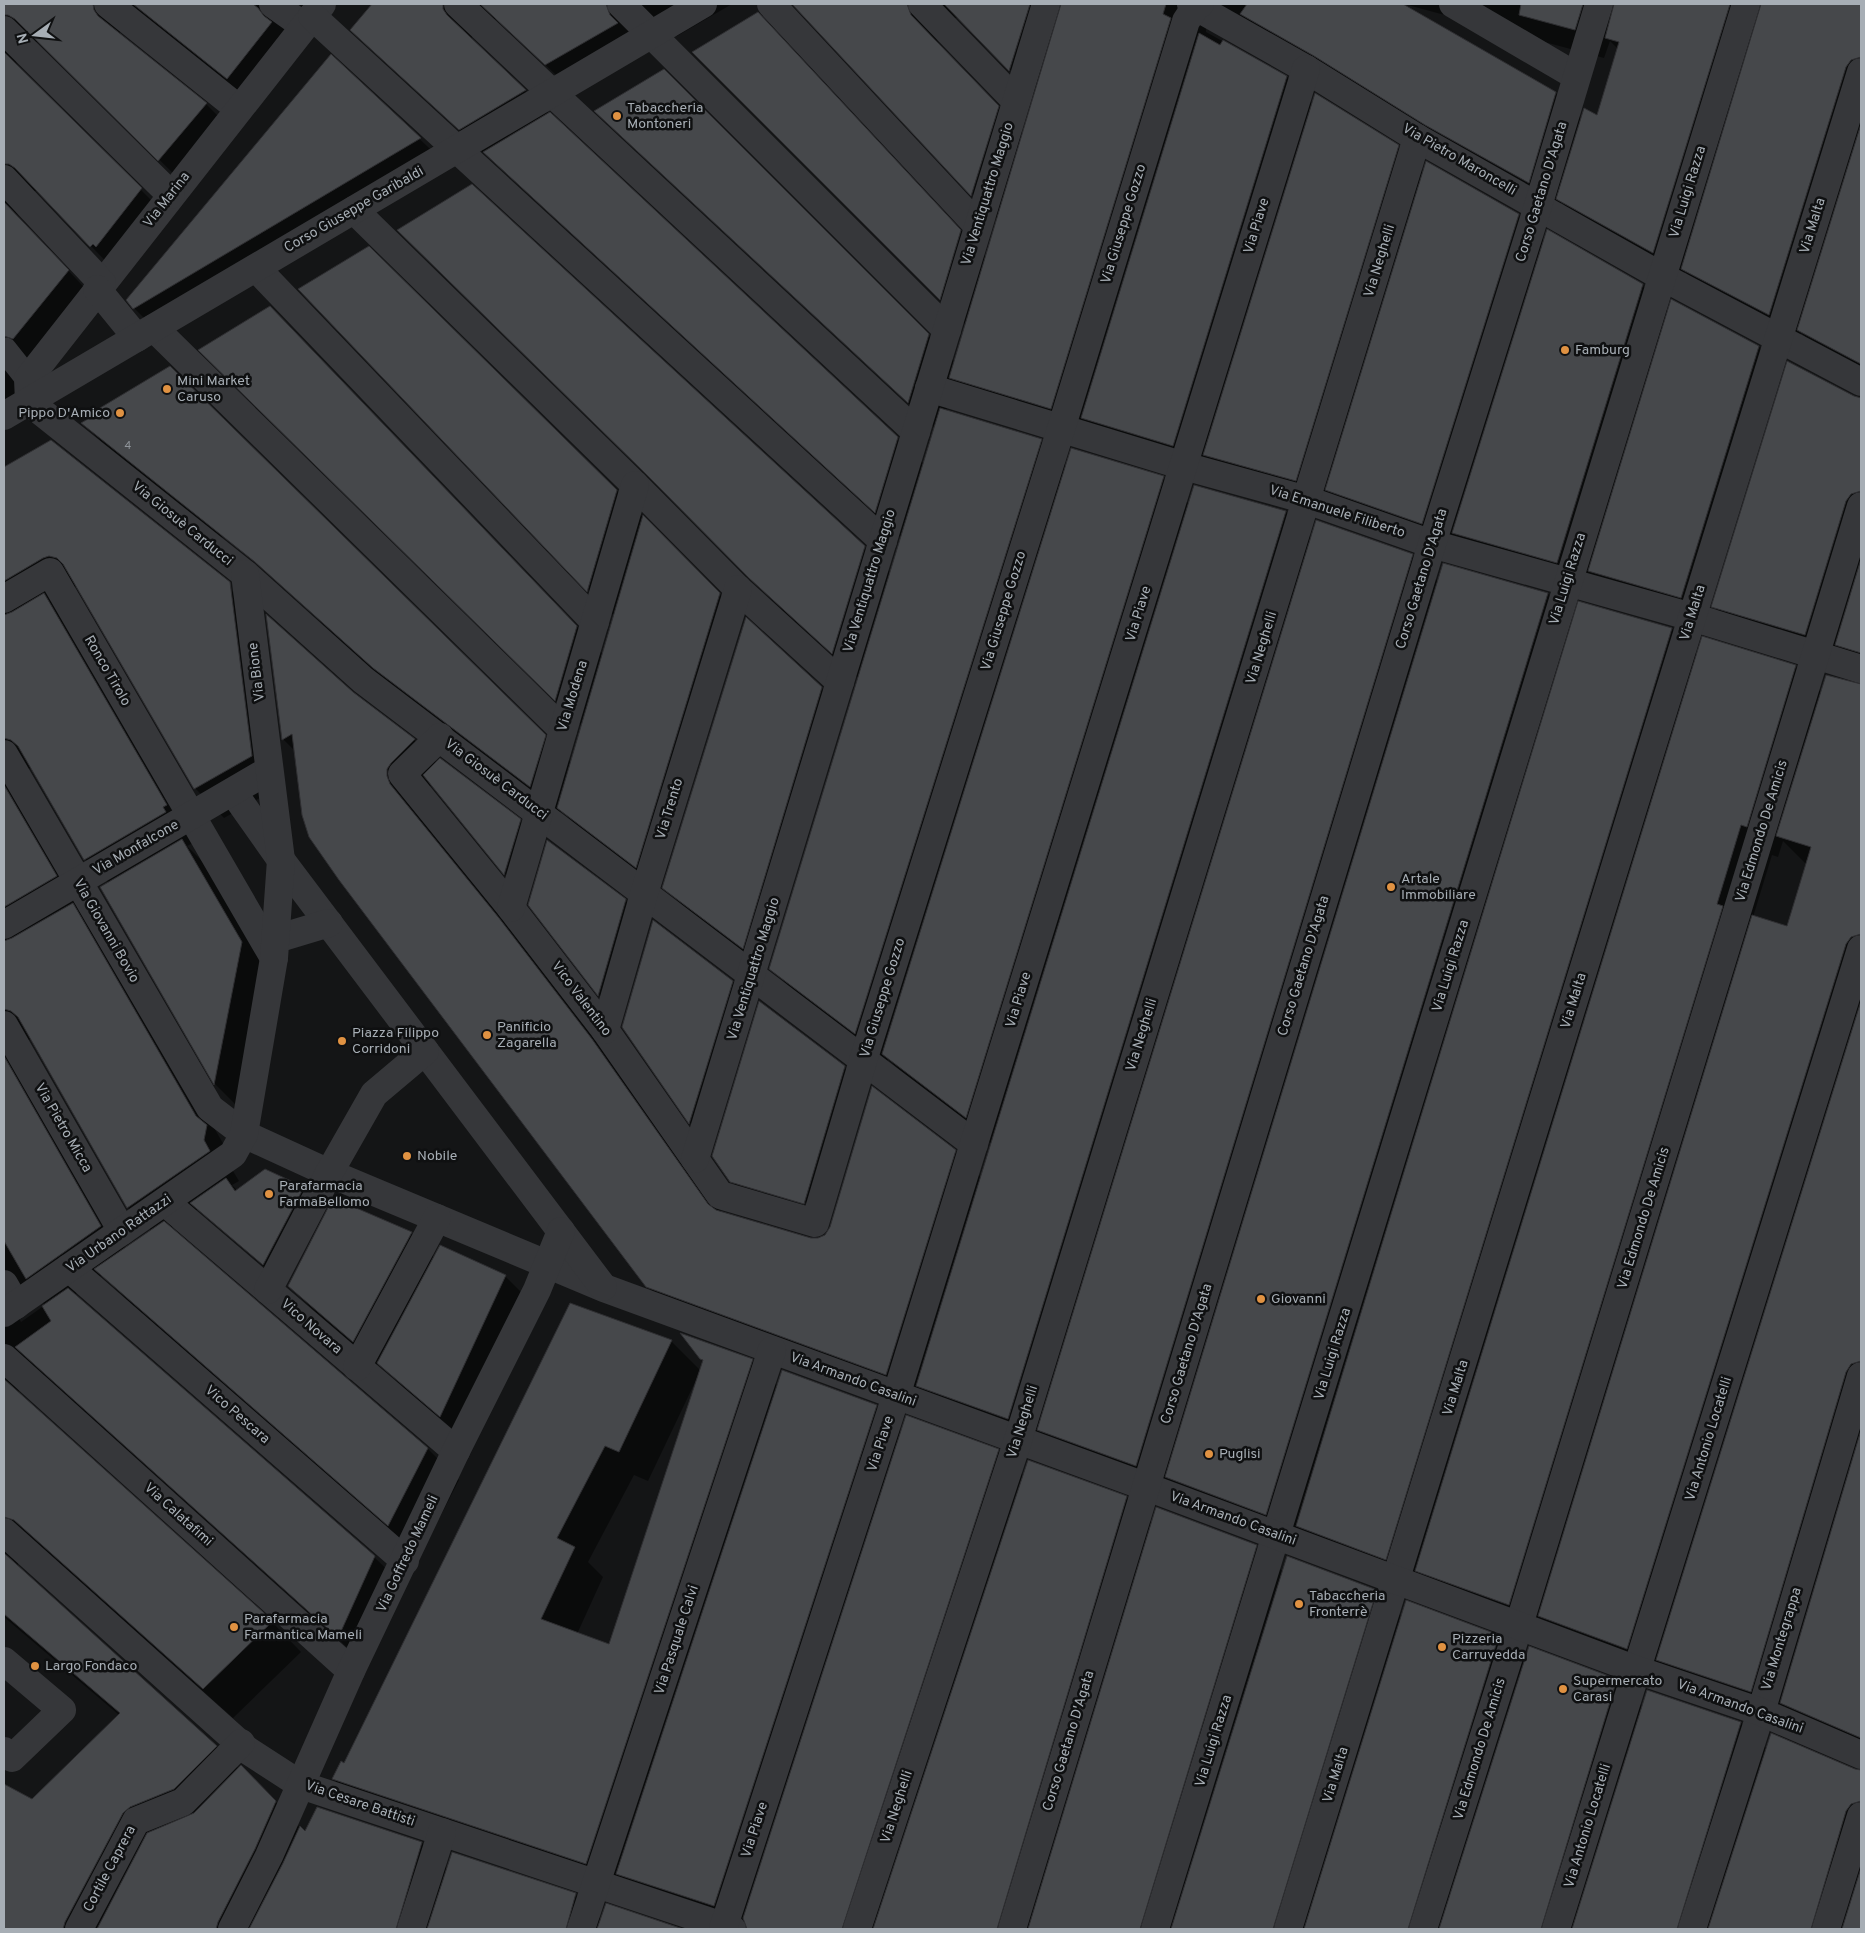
<svg xmlns="http://www.w3.org/2000/svg" width="1865" height="1933" viewBox="0 0 1865 1933" font-family="Overpass,sans-serif">
  <rect width="100%" height="100%" fill="#141516"/>
  <!-- shadow -->
  <g fill="#0007" fill-rule="evenodd">
    <polygon points="4,4 333,4 255,106 120,29 120,35 206,104 233,131 187,187 44,46 37,42 28,42 16,54 16,62 20,69 168,217 118,274 41,194 37,191 28,191 16,212 20,219 95,299 4,413"/>
    <path d="M373 4H732L677 36 663 22 576 94 499 21 492 18 472 31V39L549 114 924 464 935 428 627 142 596 111 664 71 955 362 966 325 694 53 758 14 789 45 987 258 998 221 794 4H1861V377L1828 359 1801 333 1798 344 1711 298 1685 272 1682 282 1587 228 1561 202 1558 211 1206 26V32L1287 77 1313 104 1398 146 1424 172 1518 215 1545 241 1642 285 1669 311 1759 347 1782 371 1705 621 1113 449 1085 421 1080 438 955 382 946 411 1041 440 1067 466 1163 477 1189 504 1195 486 1286 512 1312 538 1412 555 1438 581 1443 565 1548 594 1574 620 1672 629 1698 655 1795 666 1822 693 1861 685V1754L1811 1732 1784 1706 1780 1721 1687 1689 1661 1663 1656 1678 678 1317 647 1286 295 751 283 739 352 693 414 740 437 763 520 820 536 836 520 889 505 874 432 784 422 794 530 950 623 1072 722 1213 810 1239 818 1240 955 1151 981 1177 992 1144 914 1085 888 1059 886 1064 802 1000 771 968 859 679 781 609 669 495 864 547 891 573 901 538 516 183 490 158H489L381 59 352 30ZM1404 4 1604 58 1610 41 1618 49 1598 117 1582 119 1555 93ZM949 18H957L962 21 1036 96 1024 133 940 46 936 38ZM1783 841 1807 865 1787 928 1753 917 1772 855 1778 857Z"/>
    <polygon points="331,56 444,162 158,332 134,308"/>
    <polygon points="300,289 616,490 743,618 660,890 582,831 561,810 559,815 403,697 332,633 220,525 223,541 111,452 83,423 545,736 571,762 582,726 231,380 270,307 603,654 614,616"/>
    <polygon points="1854,397 1861,399 1861,669 1840,647 1834,664 1742,636 1713,606"/>
    <path d="M51 441 203 562 233 592 261 733 281 786 224 818 195 788 78 586 72 588 50 600 74 624 195 842 187 846 205 864 265 966 238 1107 215 1084 101 888 109 883 85 859 32 768 25 770 85 906 78 910 102 934 224 1145 233 1171 239 1181 232 1185 238 1191 304 1188 319 1204 279 1280 198 1209 170 1228 428 1449 459 1480 420 1556 127 1300 102 1275 74 1295 374 1557 404 1586 368 1666 45 1376 38 1372 18 1385 19 1394 272 1622 301 1652 233 1718 45 1550 38 1546 18 1559V1567L216 1746 239 1769 270 1796 305 1833 318 1808 422 1843 448 1869 453 1854 576 1895 602 1920 607 1905 680 1929H4V1786L32 1801 119 1715 4 1617V468ZM32 1039 128 1208 152 1231 126 1249 19 1063 25 1041ZM39 1299 45 1305 21 1322 17 1314Z"/>
    <polygon points="821,688 845,712 766,971 688,911 664,887"/>
    <polygon points="625,900 641,916 615,1010 599,995 530,904"/>
    <polygon points="732,981 756,1005 713,1146 690,1123 623,1027"/>
    <path d="M844 1067 868 1091 828 1227 755 1205 731 1181ZM738 1183 811 1204 810 1207 738 1185Z"/>
    <polygon points="411,1233 435,1258 505,1276 529,1300 464,1439 402,1386 378,1362 377,1365 313,1310 289,1286"/>
    <path d="M671 1341 701 1371 704 1361 701 1358 752 1360 778 1386 876 1406 902 1432 998 1450 1024 1476 1126 1497 1153 1524 1256 1546 1283 1572 1376 1591 1402 1617 1407 1602 1499 1636 1525 1663 1529 1648 1617 1680 1643 1707 1648 1691 1741 1723 1767 1749 1861 1771V1929H723L648 1904 621 1877 615 1892 363 1808 333 1779ZM697 1378H698L610 1646 577 1634 603 1577 588 1562 634 1475 648 1481Z"/>
  </g>
  <!-- building -->
  <g fill="#46484b" stroke="#2f2f32">
    <polygon points="4,4 93,4 94,10 98,16 207,103 158,161 15,19 8,15 4,15"/>
    <polygon points="133,4 253,4 258,8 264,16 272,22 227,79"/>
    <polygon points="372,4 443,4 443,9 447,15 526,90 459,130 350,30"/>
    <polygon points="480,4 606,4 610,15 618,23 545,65"/>
    <polygon points="792,4 907,4 911,15 999,106 971,196"/>
    <polygon points="944,4 1030,4 1009,71"/>
    <polygon points="1061,4 1166,4 1163,14 1171,18 1051,409 949,378"/>
    <polygon points="1247,4 1403,4 1556,92 1529,183 1425,125 1314,56 1240,14"/>
    <polygon points="1521,4 1583,4 1575,30 1519,15"/>
    <polygon points="1614,4 1730,4 1653,253 1556,199 1584,108 1597,115 1619,42 1605,38"/>
    <polygon points="1761,4 1861,4 1861,57 1851,60 1846,67 1769,315 1681,269"/>
    <polygon points="758,12 961,230 940,300 692,52"/>
    <polygon points="1199,33 1220,45 1223,40 1287,76 1173,446 1081,418"/>
    <polygon points="4,52 142,188 96,247 93,244 90,247 15,168 9,164 4,164"/>
    <polygon points="331,54 421,138 133,309 126,300"/>
    <polygon points="664,69 929,334 908,403 594,111"/>
    <polygon points="1315,93 1399,145 1296,481 1203,455"/>
    <polygon points="550,112 898,437 875,513 483,152"/>
    <polygon points="1861,124 1861,364 1797,330"/>
    <polygon points="1426,161 1519,214 1422,524 1325,490"/>
    <polygon points="472,184 865,546 832,654 749,578 646,474 397,230"/>
    <polygon points="4,202 69,270 13,339 4,336"/>
    <polygon points="1547,229 1643,284 1557,563 1452,533"/>
    <polygon points="369,246 617,490 587,592 298,289"/>
    <polygon points="1671,299 1759,346 1681,598 1588,571"/>
    <polygon points="270,306 577,626 555,701 198,350"/>
    <polygon points="1787,361 1854,396 1861,398 1861,491 1851,494 1846,501 1805,635 1711,607"/>
    <polygon points="170,366 546,735 530,787 373,668 255,562 81,423 93,416 90,414"/>
    <polygon points="940,408 1042,439 855,1034 769,969"/>
    <polygon points="51,440 230,582 252,756 194,789 63,564 57,558 49,556 43,558 4,581 4,467"/>
    <polygon points="1071,448 1164,476 966,1118 882,1054"/>
    <polygon points="1194,485 1286,511 1008,1419 916,1386"/>
    <polygon points="643,515 720,593 636,868 557,808"/>
    <polygon points="1316,520 1413,554 1136,1466 1037,1430"/>
    <polygon points="1861,559 1861,653 1835,645"/>
    <polygon points="1443,563 1548,593 1266,1515 1165,1477"/>
    <polygon points="44,593 167,805 163,807 166,812 84,860 18,746 11,740 4,738 4,615 12,612"/>
    <polygon points="1578,601 1672,628 1386,1560 1296,1526"/>
    <polygon points="266,614 353,692 415,739 391,763 387,769 387,776 390,784 499,918 592,1039 708,1204 716,1210 811,1238 818,1238 825,1235 830,1227 872,1086 956,1150 886,1375 646,1287 339,880 309,837 302,815 292,734 282,740"/>
    <polygon points="746,617 822,687 743,949 662,888"/>
    <polygon points="1702,636 1796,665 1747,827 1741,825 1717,904 1723,906 1509,1605 1415,1571"/>
    <polygon points="1826,675 1861,684 1861,934 1851,937 1846,944 1627,1649 1538,1616 1752,915 1787,926 1811,847 1776,836"/>
    <polygon points="440,758 521,819 504,875 423,775"/>
    <polygon points="4,785 57,876 4,907"/>
    <polygon points="182,839 242,942 214,1085 100,887"/>
    <polygon points="547,840 626,899 598,996 528,905"/>
    <polygon points="73,903 196,1116 207,1125 204,1140 210,1151 127,1208 18,1017 11,1011 4,1009 4,941 12,938"/>
    <polygon points="653,920 733,981 689,1124 622,1027"/>
    <polygon points="759,1001 845,1066 804,1204 730,1182 712,1156"/>
    <polygon points="1861,1001 1861,1361 1851,1364 1846,1372 1751,1692 1656,1660"/>
    <polygon points="4,1056 101,1226 26,1279 4,1241"/>
    <polygon points="265,1169 304,1187 263,1265 190,1203 226,1178 235,1191"/>
    <polygon points="333,1198 412,1232 353,1342 288,1286"/>
    <polygon points="164,1221 428,1448 388,1526 94,1269"/>
    <polygon points="440,1245 506,1275 440,1417 377,1363"/>
    <polygon points="68,1288 375,1556 338,1638 15,1347 51,1321 42,1306"/>
    <polygon points="570,1303 672,1340 619,1452 605,1446 557,1538 575,1547 541,1619 609,1644 703,1360 700,1359 680,1333 753,1359 586,1864 332,1779 341,1761 344,1763"/>
    <polygon points="782,1370 877,1405 714,1906 616,1874"/>
    <polygon points="4,1379 273,1621 203,1689 14,1520 4,1517"/>
    <polygon points="906,1415 999,1449 842,1929 747,1929 743,1918"/>
    <polygon points="1861,1430 1861,1738 1780,1703"/>
    <polygon points="1028,1460 1127,1496 997,1929 873,1929"/>
    <polygon points="1156,1507 1257,1545 1140,1929 1028,1929"/>
    <polygon points="4,1553 217,1746 174,1789 130,1807 123,1813 65,1922 63,1929 4,1929 4,1784 32,1799 120,1713 4,1614"/>
    <polygon points="1287,1556 1377,1590 1273,1929 1171,1929"/>
    <polygon points="1406,1600 1499,1635 1408,1929 1304,1929"/>
    <polygon points="1529,1646 1617,1679 1541,1929 1439,1929"/>
    <polygon points="1647,1690 1741,1722 1677,1929 1572,1929"/>
    <polygon points="1771,1733 1855,1769 1861,1770 1861,1801 1851,1804 1846,1811 1811,1929 1708,1929"/>
    <polygon points="241,1765 276,1801 255,1849 218,1922 216,1929 97,1929 147,1833 194,1813"/>
    <polygon points="317,1807 422,1842 396,1929 249,1929 283,1863 300,1826 305,1831"/>
    <polygon points="452,1852 576,1893 566,1929 427,1929"/>
    <polygon points="1861,1868 1861,1929 1842,1929"/>
    <polygon points="606,1903 683,1929 597,1929"/>
  </g>
  <g fill="none" stroke-linecap="round" stroke-linejoin="round">
    <!-- pedestrian -->
    <polyline stroke="#36373a" stroke-width="25" points="5,350 28,379"/>
    <!-- minor -->
    <g stroke="#36373a" stroke-width="28">
      <polyline points="108,4 239,109"/>
      <polyline points="273,4 304,26"/>
      <polyline points="322,4 28,379 29,402 245,574 363,680 974,1144"/>
      <polyline points="458,4 552,93 916,432"/>
      <polyline points="621,4 947,330"/>
      <polyline points="771,4 978,226"/>
      <polyline points="922,4 1016,101"/>
      <polyline points="1191,4 1306,69 1417,138 1661,276 1861,382"/>
      <polyline points="1453,4 1576,76"/>
      <polyline points="312,16 883,541"/>
      <polyline points="4,30 171,195"/>
      <polyline points="4,179 102,283"/>
      <polyline points="354,210 635,485 738,589 840,682"/>
      <polyline points="256,268 595,622"/>
      <polyline points="97,289 137,338"/>
      <polyline points="154,328 563,730"/>
      <polyline points="929,388 1184,466 1307,500 1432,544 1692,617 1861,669"/>
      <polyline points="4,599 50,572 274,958"/>
      <polyline points="440,737 402,774 511,908 605,1030 720,1195 815,1223 863,1061 1061,429 1186,21 1196,6 1200,4"/>
      <polyline points="4,754 210,1108 244,1134 329,1173 604,1288 1147,1487"/>
      <polyline points="233,792 281,860 603,1287"/>
      <polyline points="511,908 635,485"/>
      <polyline points="4,925 269,770"/>
      <polyline points="276,939 329,923"/>
      <polyline points="4,1025 122,1231"/>
      <polyline points="605,1030 644,894 738,589"/>
      <polyline points="695,1159 1046,4"/>
      <polyline points="165,1202 456,1451"/>
      <polyline points="69,1268 405,1561"/>
      <polyline points="4,1284 16,1305"/>
      <polyline points="268,1290 329,1173 374,1094 425,1051"/>
      <polyline points="4,1313 233,1154 244,1134 274,958 281,860 245,574"/>
      <polyline points="4,1358 351,1671"/>
      <polyline points="357,1367 437,1218"/>
      <polyline points="4,1532 247,1750 301,1785 732,1929"/>
      <polyline points="4,1661 62,1710 12,1758 4,1751"/>
      <polyline points="79,1929 136,1821 183,1802 241,1743"/>
      <polyline points="232,1929 269,1856 351,1671 456,1451 537,1290 561,1231"/>
      <polyline points="411,1929 442,1832"/>
      <polyline points="581,1929 772,1350"/>
      <polyline points="723,1929 896,1396 1306,69"/>
      <polyline points="857,1929 1018,1440 1417,138"/>
      <path d="M1155 1929C1354 1288 1547 645 1746 4"/>
      <path d="M1288 1929C1481 1311 1667 690 1861 72"/>
      <polyline points="1423,1929 1519,1625 1861,506"/>
      <polyline points="1556,1929 1861,949"/>
      <polyline points="1692,1929 1761,1712 1861,1376"/>
      <polyline points="1826,1929 1861,1816"/>
    </g>
    <!-- tertiary -->
    <g stroke="#36373a" stroke-width="28">
      <polyline points="4,416 703,4"/>
      <polyline points="1147,1487 1637,1670 1761,1712 1861,1755"/>
      <polyline points="1012,1929 1432,544 1538,206 1599,4"/>
    </g>
  </g>
  <!-- markers -->
  <g fill="#e09242" stroke="#0f1011" stroke-width="2">
    <circle cx="617" cy="116" r="5"/>
    <circle cx="1565" cy="350" r="5"/>
    <circle cx="167" cy="389" r="5"/>
    <circle cx="120" cy="413" r="5"/>
    <circle cx="1391" cy="887" r="5"/>
    <circle cx="487" cy="1035" r="5"/>
    <circle cx="342" cy="1041" r="5"/>
    <circle cx="407" cy="1156" r="5"/>
    <circle cx="269" cy="1194" r="5"/>
    <circle cx="1261" cy="1299" r="5"/>
    <circle cx="1209" cy="1454" r="5"/>
    <circle cx="1299" cy="1604" r="5"/>
    <circle cx="234" cy="1627" r="5"/>
    <circle cx="1442" cy="1647" r="5"/>
    <circle cx="35" cy="1666" r="5"/>
    <circle cx="1563" cy="1689" r="5"/>
  </g>
  <g text-anchor="middle" dominant-baseline="central" stroke-width="5" stroke-linejoin="round" paint-order="stroke">
    <!-- number labels -->
    <g font-size="11" fill="#8f949a">
      <text x="128" y="446">4</text>
    </g>
    <!-- poi labels -->
    <g font-size="14" fill="#a7aeb5" stroke="#0f1011" text-anchor="start">
      <text x="627" y="108">Tabaccheria<tspan x="627" dy="16">Montoneri</tspan></text>
      <text x="1575" y="350">Famburg</text>
      <text x="177" y="381">Mini Market<tspan x="177" dy="16">Caruso</tspan></text>
      <text x="110" y="413" text-anchor="end">Pippo D'Amico</text>
      <text x="1401" y="879">Artale<tspan x="1401" dy="16">Immobiliare</tspan></text>
      <text x="497" y="1027">Panificio<tspan x="497" dy="16">Zagarella</tspan></text>
      <text x="352" y="1033">Piazza Filippo<tspan x="352" dy="16">Corridoni</tspan></text>
      <text x="417" y="1156">Nobile</text>
      <text x="279" y="1186">Parafarmacia<tspan x="279" dy="16">FarmaBellomo</tspan></text>
      <text x="1271" y="1299">Giovanni</text>
      <text x="1219" y="1454">Puglisi</text>
      <text x="1309" y="1596">Tabaccheria<tspan x="1309" dy="16">Fronterrè</tspan></text>
      <text x="244" y="1619">Parafarmacia<tspan x="244" dy="16">Farmantica Mameli</tspan></text>
      <text x="1452" y="1639">Pizzeria<tspan x="1452" dy="16">Carruvedda</tspan></text>
      <text x="45" y="1666">Largo Fondaco</text>
      <text x="1573" y="1681">Supermercato<tspan x="1573" dy="16">Carasi</tspan></text>
    </g>
    <!-- street labels -->
    <g font-size="14" fill="#a7aeb5" stroke="#0f1011">
      <text transform="translate(1459 160) rotate(30)">Via Pietro Maroncelli</text>
      <text transform="translate(1542 192) rotate(-73)">Corso Gaetano D'Agata</text>
      <text transform="translate(1688 192) rotate(-73)">Via Luigi Razza</text>
      <text transform="translate(988 194) rotate(-73)">Via Ventiquattro Maggio</text>
      <text transform="translate(167 200) rotate(-52)">Via Marina</text>
      <text transform="translate(354 210) rotate(-30)">Corso Giuseppe Garibaldi</text>
      <text transform="translate(1124 224) rotate(-73)">Via Giuseppe Gozzo</text>
      <text transform="translate(1257 226) rotate(-73)">Via Piave</text>
      <text transform="translate(1813 226) rotate(-73)">Via Malta</text>
      <text transform="translate(1380 261) rotate(-73)">Via Neghelli</text>
      <text transform="translate(1337 512) rotate(18)">Via Emanuele Filiberto</text>
      <text transform="translate(182 524) rotate(39)">Via Giosuè Carducci</text>
      <text transform="translate(1422 579) rotate(-73)">Corso Gaetano D'Agata</text>
      <text transform="translate(1568 579) rotate(-73)">Via Luigi Razza</text>
      <text transform="translate(870 581) rotate(-73)">Via Ventiquattro Maggio</text>
      <text transform="translate(1004 611) rotate(-73)">Via Giuseppe Gozzo</text>
      <text transform="translate(1693 613) rotate(-73)">Via Malta</text>
      <text transform="translate(1139 614) rotate(-73)">Via Piave</text>
      <text transform="translate(1262 648) rotate(-73)">Via Neghelli</text>
      <text transform="translate(107 671) rotate(60)">Ronco Tirolo</text>
      <text transform="translate(257 672) rotate(-97)">Via Bione</text>
      <text transform="translate(573 696) rotate(-73)">Via Modena</text>
      <text transform="translate(496 780) rotate(37)">Via Giosuè Carducci</text>
      <text transform="translate(670 809) rotate(-73)">Via Trento</text>
      <text transform="translate(1762 831) rotate(-73)">Via Edmondo De Amicis</text>
      <text transform="translate(136 848) rotate(-30)">Via Monfalcone</text>
      <text transform="translate(106 931) rotate(60)">Via Giovanni Bovio</text>
      <text transform="translate(1304 966) rotate(-73)">Corso Gaetano D'Agata</text>
      <text transform="translate(1451 966) rotate(-73)">Via Luigi Razza</text>
      <text transform="translate(754 969) rotate(-73)">Via Ventiquattro Maggio</text>
      <text transform="translate(883 998) rotate(-73)">Via Giuseppe Gozzo</text>
      <text transform="translate(581 999) rotate(53)">Vico Valentino</text>
      <text transform="translate(1019 1000) rotate(-73)">Via Piave</text>
      <text transform="translate(1574 1001) rotate(-73)">Via Malta</text>
      <text transform="translate(1142 1035) rotate(-73)">Via Neghelli</text>
      <text transform="translate(63 1128) rotate(60)">Via Pietro Micca</text>
      <text transform="translate(1644 1218) rotate(-73)">Via Edmondo De Amicis</text>
      <text transform="translate(119 1234) rotate(-35)">Via Urbano Rattazzi</text>
      <text transform="translate(311 1327) rotate(41)">Vico Novara</text>
      <text transform="translate(1187 1354) rotate(-73)">Corso Gaetano D'Agata</text>
      <text transform="translate(1333 1354) rotate(-73)">Via Luigi Razza</text>
      <text transform="translate(853 1380) rotate(20)">Via Armando Casalini</text>
      <text transform="translate(1456 1388) rotate(-73)">Via Malta</text>
      <text transform="translate(237 1415) rotate(41)">Vico Pescara</text>
      <text transform="translate(1023 1422) rotate(-73)">Via Neghelli</text>
      <text transform="translate(1709 1439) rotate(-73)">Via Antonio Locatelli</text>
      <text transform="translate(881 1444) rotate(-72)">Via Piave</text>
      <text transform="translate(178 1515) rotate(42)">Via Calatafimi</text>
      <text transform="translate(1233 1519) rotate(20)">Via Armando Casalini</text>
      <text transform="translate(408 1554) rotate(-65)">Via Goffredo Mameli</text>
      <text transform="translate(1782 1639) rotate(-73)">Via Montegrappa</text>
      <text transform="translate(677 1640) rotate(-72)">Via Pasquale Calvi</text>
      <text transform="translate(1740 1707) rotate(20)">Via Armando Casalini</text>
      <text transform="translate(1069 1741) rotate(-73)">Corso Gaetano D'Agata</text>
      <text transform="translate(1214 1741) rotate(-73)">Via Luigi Razza</text>
      <text transform="translate(1480 1749) rotate(-73)">Via Edmondo De Amicis</text>
      <text transform="translate(1336 1775) rotate(-73)">Via Malta</text>
      <text transform="translate(360 1804) rotate(19)">Via Cesare Battisti</text>
      <text transform="translate(897 1807) rotate(-72)">Via Neghelli</text>
      <text transform="translate(1588 1826) rotate(-73)">Via Antonio Locatelli</text>
      <text transform="translate(755 1830) rotate(-72)">Via Piave</text>
      <text transform="translate(110 1869) rotate(-62)">Cortile Caprera</text>
    </g>
  </g>
  <!-- border -->
  <rect width="1865" height="1933" fill="none" stroke="#a7aeb5" stroke-width="10"/>
  <!-- north arrow -->
  <g transform="translate(35 35) rotate(255)" stroke="#0f1011" stroke-width="4" paint-order="stroke">
  <path d="M0-4L9 19L0 12L-9 19Z" fill="#a7aeb5"/>
  <text y="-8" font-size="14" font-weight="bold" text-anchor="middle" fill="#a7aeb5">N</text>
  </g>
</svg>
